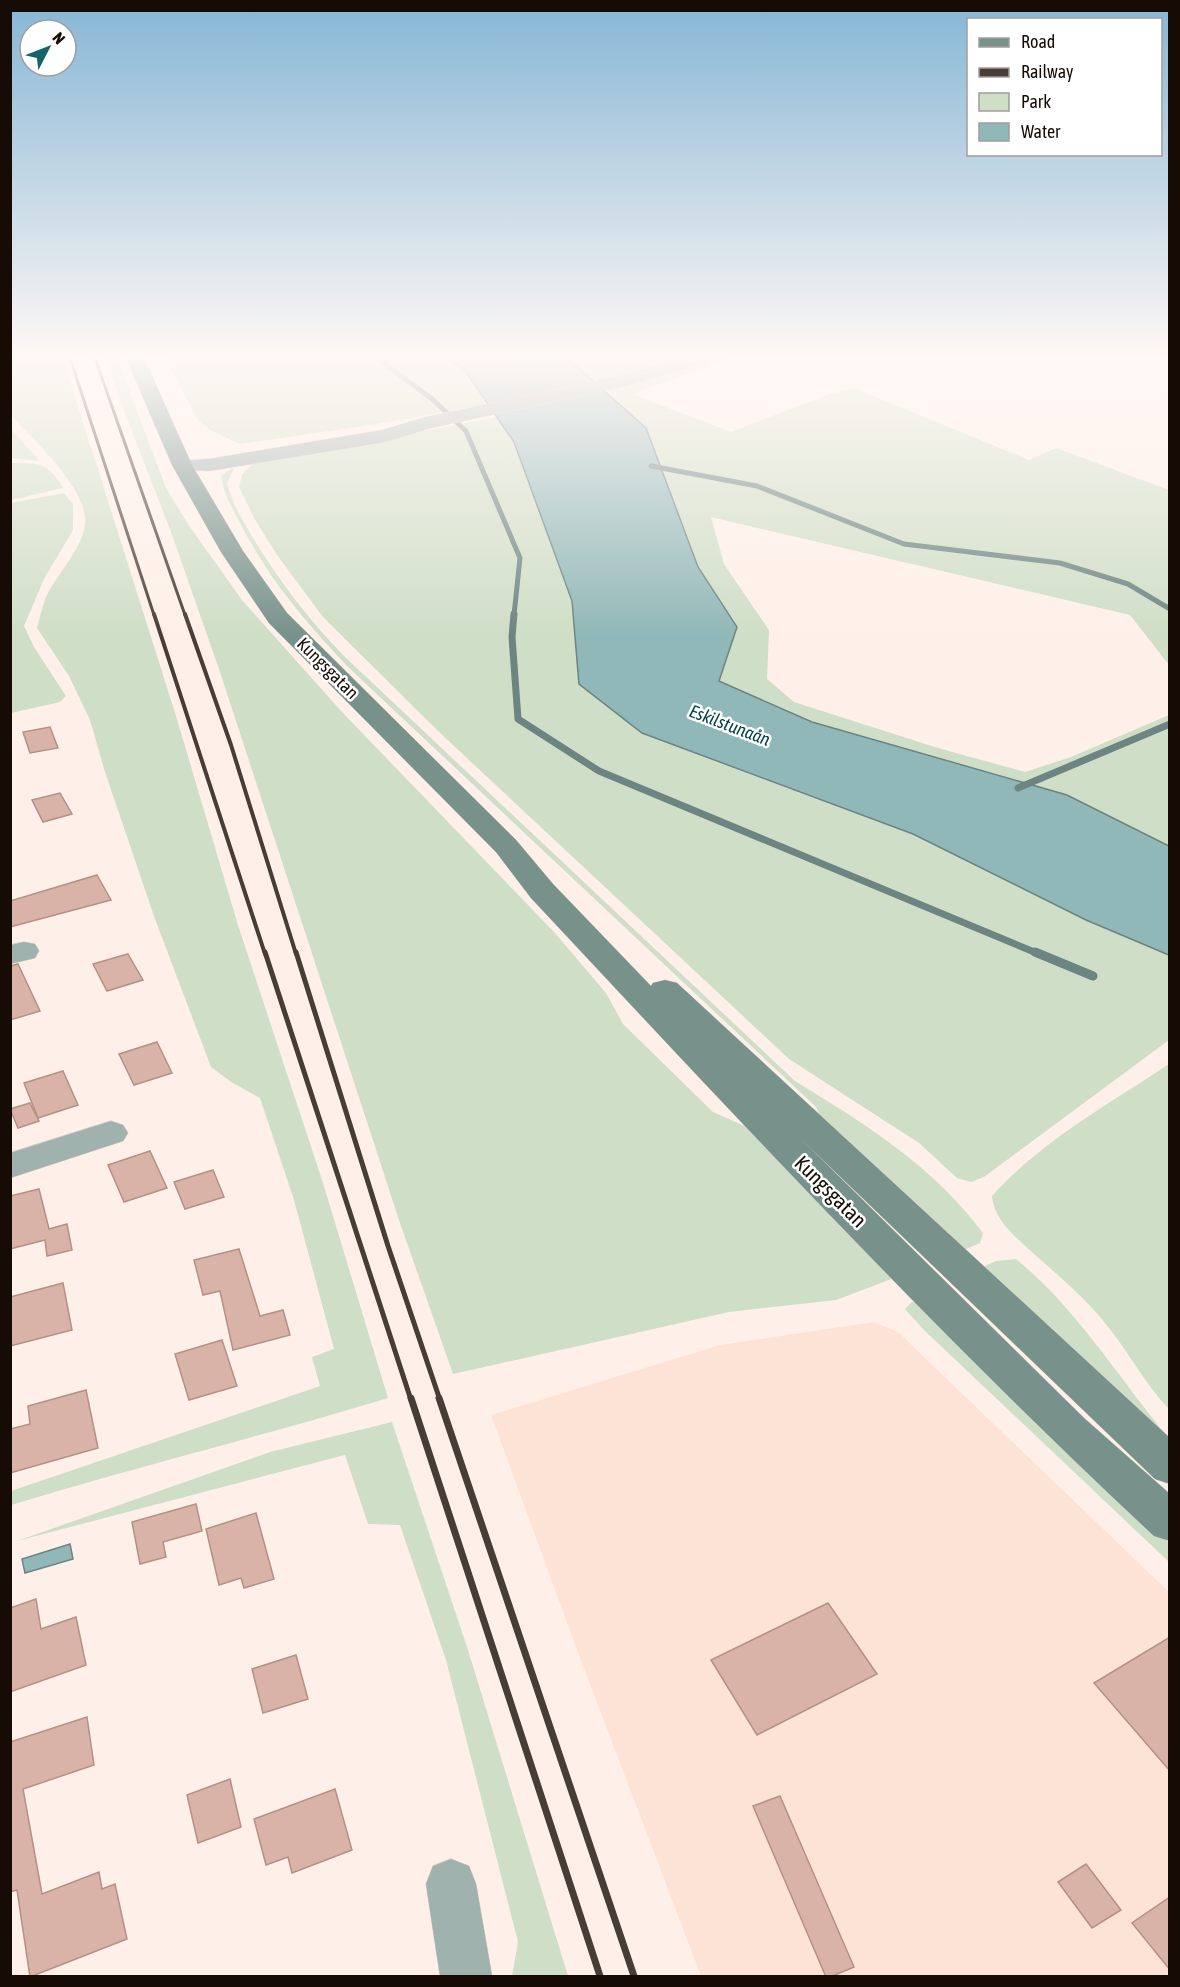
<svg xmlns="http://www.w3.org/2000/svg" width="1180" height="1987" viewBox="0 0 1180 1987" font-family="'Asap Condensed',sans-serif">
  <rect width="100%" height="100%" fill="#fef0e8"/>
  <!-- built -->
  <polygon fill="#fde3d5" points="874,1322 898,1332 1169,1592 1169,1976 701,1976 577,1650 491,1415 720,1345"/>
  <!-- green -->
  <g fill="#cfdec7">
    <path d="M10 358H62L66 368 176 716 238 925 323 1183 388 1398C263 1436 136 1467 11 1505V1491L320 1386 312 1357 334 1349 294 1200 260 1098 231 1082 211 1067 155 919 105 772 90 720 69 676 37 628C40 618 42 607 46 597 56 575 83 548 85 524 88 488 33 440 11 415Z"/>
    <polygon points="106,358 117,358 166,488 188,524 242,600 342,712 555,933 606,993 623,1024 713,1112 758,1132 897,1277 836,1300 729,1312 453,1374 401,1226 219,669 171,532 121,403"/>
    <polygon points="165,358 445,358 464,369 488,404 371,425 240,444 210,430 198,420"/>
    <polygon points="564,358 681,358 595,382"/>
    <polygon points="717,358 733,358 632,394 731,432 830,394 856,389 1029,460 1056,448 1169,490 1169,665 1130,615 711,517 724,564 769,630 767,679 794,702 938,748 1025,772 1071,757 1169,715 1169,846 812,722 719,680 737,627 698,567 646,428 605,391"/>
    <polygon points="497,417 514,442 572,601 579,684 913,834 1086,920 1169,955 1169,1040 984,1177 971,1182 957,1178 919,1143 789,1059 438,731 323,617 277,555 254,518 239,487 242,475 252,464"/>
    <polygon points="11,429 40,461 11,458"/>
    <path d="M11 463C39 463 48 462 63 488L11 500Z"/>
    <path d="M232 468 234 469 227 483C232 503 243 521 253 538 280 582 309 620 345 657L795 1081C865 1124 932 1165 983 1233L980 1243 964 1250 824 1126 816 1107 348 667C305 621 272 583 242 527 233 510 224 495 221 476Z"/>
    <polygon points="64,493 73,504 73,530 44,579 24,626 34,647 66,696 60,702 11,713 11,503"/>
    <path d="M1169 1064V1409C1147 1386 1132 1358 1112 1332 1092 1304 1060 1277 1034 1254 1016 1237 994 1221 992 1196 1040 1142 1109 1104 1169 1064Z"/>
    <path d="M1016 1259C1077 1309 1117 1376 1167 1436L976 1270 996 1261Z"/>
    <polygon points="912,1302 920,1302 1169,1543 1169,1562 924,1330 905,1309"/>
    <polygon points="392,1422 468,1650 568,1976 512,1976 518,1942 446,1660 400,1525 368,1524 345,1455 17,1541 270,1452"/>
  </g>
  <!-- water -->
  <g fill="#91b8b8" stroke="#6c8482" stroke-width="1.5">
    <polygon points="445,358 564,358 573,363 646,428 698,567 737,627 719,681 812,722 1067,795 1169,846 1169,955 1086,920 913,834 642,733 579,684 572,601 514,442 464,369"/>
    <polygon points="70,1544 73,1559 25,1573 22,1559"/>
  </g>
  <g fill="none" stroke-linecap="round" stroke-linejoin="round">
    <!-- stream-far2 -->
    <g stroke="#6c8482" stroke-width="5">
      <polyline points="377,358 431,398 466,431 520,558 514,615"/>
      <polyline points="651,466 757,486 904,544 1060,563 1128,584 1170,609"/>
    </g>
    <!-- stream-far1 -->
    <g stroke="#6c8482" stroke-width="7">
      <polyline points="514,614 512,637 518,719 599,771 1039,954"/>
      <polyline points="1018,788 1170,724"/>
    </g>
    <!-- stream -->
    <polyline stroke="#6c8482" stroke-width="9" points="1035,952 1093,976"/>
  </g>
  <!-- building -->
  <g fill="#d9b3a8" stroke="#b49085" stroke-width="1.5">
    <polygon points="50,727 58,748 30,753 23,732"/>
    <polygon points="60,793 72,814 43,822 32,800"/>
    <polygon points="97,875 111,900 10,927 10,901"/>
    <polygon points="128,954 143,980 107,991 93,964"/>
    <polygon points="18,964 40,1011 10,1020 10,966"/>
    <polygon points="157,1042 172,1073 134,1085 119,1054"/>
    <polygon points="63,1071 78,1105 38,1118 24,1083"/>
    <polygon points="30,1103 39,1121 18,1128 10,1109"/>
    <polygon points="150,1151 167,1188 124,1202 108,1165"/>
    <polygon points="213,1170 224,1197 185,1209 174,1182"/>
    <polygon points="39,1189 49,1229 67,1224 72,1250 47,1256 45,1240 10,1249 10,1196"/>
    <polygon points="239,1249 260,1316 283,1310 290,1335 233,1350 220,1291 203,1295 194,1260"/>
    <polygon points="63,1283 72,1330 10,1346 10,1297"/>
    <polygon points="222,1340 237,1386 189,1400 175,1354"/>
    <polygon points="86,1390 98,1448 10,1473 10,1429 30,1424 28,1406"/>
    <polygon points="196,1504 202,1531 163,1542 166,1557 140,1564 132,1522"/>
    <polygon points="256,1513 274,1579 244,1588 241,1578 219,1585 206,1529"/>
    <polygon points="36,1599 41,1629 76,1617 86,1665 10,1692 10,1608"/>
    <polygon points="828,1603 877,1674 757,1735 711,1660"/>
    <polygon points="1170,1637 1170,1771 1094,1683"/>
    <polygon points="296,1655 308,1699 263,1713 252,1669"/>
    <polygon points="87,1717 94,1765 23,1789 42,1894 99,1872 102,1889 115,1884 127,1939 30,1977 17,1890 10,1892 10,1742"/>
    <polygon points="230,1779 241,1827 198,1843 187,1795"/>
    <polygon points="335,1789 352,1850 292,1873 288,1857 266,1865 254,1819"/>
    <polygon points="780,1796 854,1967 830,1977 826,1977 753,1806"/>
    <polygon points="1086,1864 1121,1910 1092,1928 1058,1882"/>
    <polygon points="1170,1897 1170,1970 1132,1923"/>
  </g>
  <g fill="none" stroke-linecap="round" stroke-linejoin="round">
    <defs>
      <g id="minor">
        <polygon points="24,942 35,944 39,951 35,958 10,964 10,945"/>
        <polygon points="111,1121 123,1125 128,1133 123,1141 10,1178 10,1153"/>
        <polygon points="451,1859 469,1866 476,1884 492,1976 440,1976 426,1884 433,1866"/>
      </g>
      <polygon id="tertiary" points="682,358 710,358 708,362 630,385 431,428 385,442 209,471 175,469 172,465 175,461 209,459 382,430 426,417 619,376"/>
      <path id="secondary" d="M126 358H144L192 465 243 551 287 613 516 840 553 884 651 986 653 983 665 980 677 983 1170 1438V1484L1155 1479 800 1138 1084 1418 1170 1494V1541L1154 1536C936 1333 734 1115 531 898L496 852 269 623 221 552 172 465Z"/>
    </defs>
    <!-- minor casing -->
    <use href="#minor" stroke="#d9cbc4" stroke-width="1"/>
    <!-- tertiary casing -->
    <use href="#tertiary" stroke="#d9cbc4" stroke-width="1"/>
    <!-- secondary casing -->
    <use href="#secondary" stroke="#d9cbc4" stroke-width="1"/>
    <!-- minor -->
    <use href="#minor" fill="#a0b2ad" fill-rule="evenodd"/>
    <!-- tertiary -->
    <use href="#tertiary" fill="#a0b2ad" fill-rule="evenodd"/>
    <!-- secondary -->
    <use href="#secondary" fill="#77928b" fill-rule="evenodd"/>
    <!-- rail-far3 -->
    <g stroke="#483c36" stroke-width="3">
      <polyline points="70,358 154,615"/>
      <polyline points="95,358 185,615"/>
    </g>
    <!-- rail-far2 -->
    <g stroke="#483c36" stroke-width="4">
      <polyline points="154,614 265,954"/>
      <polyline points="185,614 231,745 296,954"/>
    </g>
    <!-- rail-far1 -->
    <g stroke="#483c36" stroke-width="5">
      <polyline points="265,952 411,1400"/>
      <polyline points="296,952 388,1246 440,1400"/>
    </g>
    <!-- rail -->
    <g stroke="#483c36" stroke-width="7">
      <polyline points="411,1398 600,1976"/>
      <polyline points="439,1398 634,1976"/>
    </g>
  </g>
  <!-- sky -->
  <linearGradient id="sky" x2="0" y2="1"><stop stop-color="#85b6d5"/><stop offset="0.56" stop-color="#fff8f5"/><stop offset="1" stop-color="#fff8f5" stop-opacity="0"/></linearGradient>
  <rect width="1180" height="636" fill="url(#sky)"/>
  <g text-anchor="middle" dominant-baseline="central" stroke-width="5" stroke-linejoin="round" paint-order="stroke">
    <!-- far-street labels -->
    <g font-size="18" fill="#160b05" stroke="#fff">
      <text transform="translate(328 668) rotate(45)">Kungsgatan</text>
    </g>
    <!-- far-water labels -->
    <g font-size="18" font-style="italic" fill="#024243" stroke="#fff">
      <text transform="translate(730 725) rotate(21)">Eskilstunaån</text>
    </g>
    <!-- street labels -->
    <g font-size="21" fill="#160b05" stroke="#fff">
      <text transform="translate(831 1191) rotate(45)">Kungsgatan</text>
    </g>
  </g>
  <!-- border -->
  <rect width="1180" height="1987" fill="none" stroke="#160b05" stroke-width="24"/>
  <!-- legend -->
  <rect x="967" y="18" width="195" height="138" fill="#ffffff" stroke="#a29d9b" stroke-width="1.5"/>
  <rect x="979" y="38" width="30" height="9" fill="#77928b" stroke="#a29d9b" stroke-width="1.5"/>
  <text x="1021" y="48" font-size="18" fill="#160b05">Road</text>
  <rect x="979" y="68" width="30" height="9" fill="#483c36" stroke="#a29d9b" stroke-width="1.5"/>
  <text x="1021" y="78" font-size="18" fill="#160b05">Railway</text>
  <rect x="979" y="93" width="30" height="18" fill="#cfdec7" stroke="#a29d9b" stroke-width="1.5"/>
  <text x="1021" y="108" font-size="18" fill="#160b05">Park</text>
  <rect x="979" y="123" width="30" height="18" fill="#91b8b8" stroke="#a29d9b" stroke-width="1.5"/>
  <text x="1021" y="138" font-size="18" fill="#160b05">Water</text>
  <!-- north arrow -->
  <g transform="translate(48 48) rotate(48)"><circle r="28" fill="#ffffff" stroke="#a29d9b" stroke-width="1.5"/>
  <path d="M0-4.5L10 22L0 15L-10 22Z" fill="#156469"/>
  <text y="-9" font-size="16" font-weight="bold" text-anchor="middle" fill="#160b05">N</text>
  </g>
</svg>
